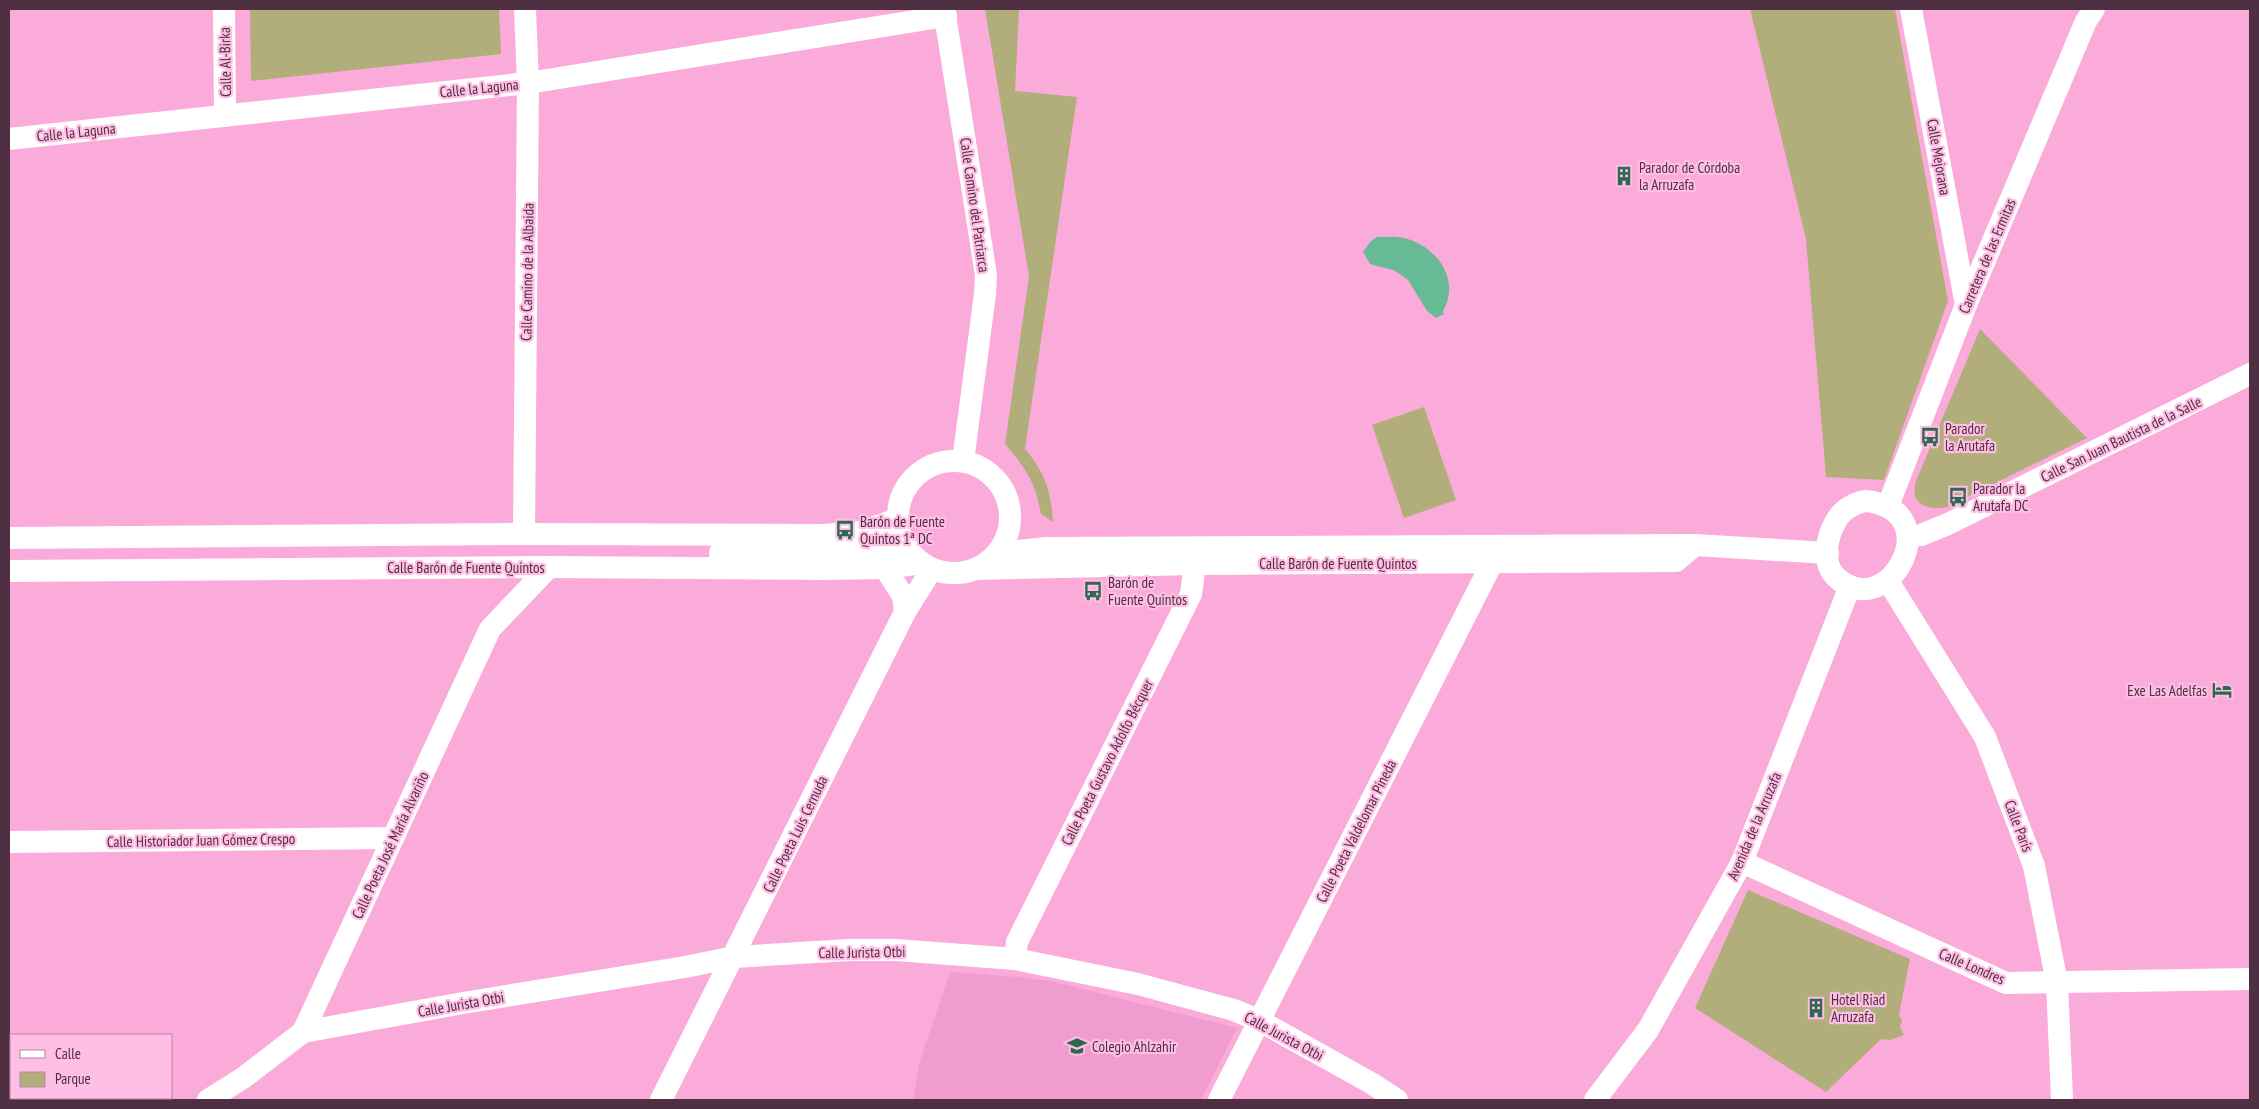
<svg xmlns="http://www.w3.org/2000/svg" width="2259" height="1109" viewBox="0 0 2259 1109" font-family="'PT Sans Narrow',sans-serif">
  <rect width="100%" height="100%" fill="#faabda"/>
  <!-- built -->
  <polygon fill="#f09cce" points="950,972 1018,977 1055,982 1237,1028 1201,1100 913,1100 919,1064"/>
  <!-- green -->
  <g fill="#b2ae7b">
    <polygon points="250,9 499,9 501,54 251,81"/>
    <path d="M985 9H1019L1015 91 1077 97 1025 449C1045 473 1051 490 1053 522L1041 514C1035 481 1026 469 1005 444L1029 276Z"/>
    <polygon points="1750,9 1895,9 1948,301 1884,480 1826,477 1806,239"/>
    <path d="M1980 329 2087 438 1947 507C1927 511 1909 504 1916 481Z"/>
    <polygon points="1424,407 1456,500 1404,518 1372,425"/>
    <polygon points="1748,890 1910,959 1899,1014 1902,1021 1900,1027 1904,1035 1890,1040 1881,1039 1826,1092 1695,1008"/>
  </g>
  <!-- water -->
  <path fill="#67ba96" d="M1377 237C1386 237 1396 236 1404 238 1437 246 1461 280 1443 311L1444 314 1436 318 1427 311 1408 280 1400 274 1393 270 1370 264 1363 252 1371 241Z"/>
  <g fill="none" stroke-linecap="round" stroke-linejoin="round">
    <!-- minor -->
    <g stroke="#fff" stroke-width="22">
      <polyline points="224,9 225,116"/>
      <polyline points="944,9 986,275 985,294 963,461"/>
      <polyline points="1911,9 1966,305"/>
      <polyline points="9,139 528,83 946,16"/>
      <circle cx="954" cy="517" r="56"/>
      <path d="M1866 501C1952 511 1886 628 1835 576 1819 560 1829 523 1845 510 1852 505 1858 502 1866 501Z"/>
      <polyline points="1888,506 1966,305 2086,21 2094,9"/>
      <polyline points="524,534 528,83 525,9"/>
      <polyline points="1908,537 1921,535 1948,524 2250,374"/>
      <polyline points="9,538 524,534 824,535 860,532 898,519"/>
      <polyline points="720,553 870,551 906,546"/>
      <polyline points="998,553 1047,548 1695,545 1828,553"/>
      <polyline points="885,568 903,596 905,612"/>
      <polyline points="975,569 1195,564 1676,561 1695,545"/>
      <polyline points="9,571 549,567 825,569 885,568 922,563"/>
      <polyline points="1888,581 1985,737 2034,866 2057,983 2062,1100"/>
      <polyline points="9,842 393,838"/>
      <polyline points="1742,862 2006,983 2250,979"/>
      <polyline points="1015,959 1017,942 1191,594 1195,564"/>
      <polyline points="303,1032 463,1003 685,967 734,957 849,950 896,950 1015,959 1138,984 1234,1010 1260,1021 1371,1083 1397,1100"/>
      <polyline points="208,1100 243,1078 303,1032 490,629 549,567"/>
      <polyline points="661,1100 905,612 932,569"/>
      <polyline points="1219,1100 1492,563"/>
      <polyline points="1595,1100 1648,1030 1742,862 1850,586"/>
    </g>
  </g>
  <!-- icons -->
  <defs>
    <symbol id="building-bare" viewBox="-9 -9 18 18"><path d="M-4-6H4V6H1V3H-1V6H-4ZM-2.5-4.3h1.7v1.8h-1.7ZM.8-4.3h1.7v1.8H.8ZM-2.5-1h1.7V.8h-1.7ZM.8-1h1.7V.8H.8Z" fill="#2f6850" stroke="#ffbee3" stroke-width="2.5" paint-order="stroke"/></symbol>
    <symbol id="bus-bare" viewBox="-9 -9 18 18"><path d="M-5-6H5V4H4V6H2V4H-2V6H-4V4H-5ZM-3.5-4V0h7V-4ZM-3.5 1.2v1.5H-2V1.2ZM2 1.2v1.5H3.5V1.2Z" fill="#2f6850" stroke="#ffbee3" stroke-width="2.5" paint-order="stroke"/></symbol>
    <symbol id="hotel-bare" viewBox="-9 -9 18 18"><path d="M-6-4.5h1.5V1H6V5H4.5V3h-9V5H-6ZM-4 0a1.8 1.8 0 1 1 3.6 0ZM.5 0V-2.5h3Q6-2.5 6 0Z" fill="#2f6850" stroke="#ffbee3" stroke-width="2.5" paint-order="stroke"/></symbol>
    <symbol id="school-bare" viewBox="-9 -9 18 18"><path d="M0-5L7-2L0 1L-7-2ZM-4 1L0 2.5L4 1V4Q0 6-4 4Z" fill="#2f6850" stroke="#ffbee3" stroke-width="2.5" paint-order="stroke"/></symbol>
  </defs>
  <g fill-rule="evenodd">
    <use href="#building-bare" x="1610" y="162" width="28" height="28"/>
    <use href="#bus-bare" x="1916" y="423" width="28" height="28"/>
    <use href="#bus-bare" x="1944" y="483" width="28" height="28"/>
    <use href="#bus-bare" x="831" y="516" width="28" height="28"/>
    <use href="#bus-bare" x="1079" y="577" width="28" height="28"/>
    <use href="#hotel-bare" x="2208" y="676" width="28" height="28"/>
    <use href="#building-bare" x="1802" y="994" width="28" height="28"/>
    <use href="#school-bare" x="1063" y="1032" width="28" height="28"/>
  </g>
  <g text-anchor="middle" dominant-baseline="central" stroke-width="4.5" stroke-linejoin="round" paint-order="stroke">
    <!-- street labels -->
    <g font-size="15" fill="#4f2f42" stroke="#ffbee3">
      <text transform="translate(225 62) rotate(-91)">Calle Al-Birka</text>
      <text transform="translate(479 88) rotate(-6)">Calle la Laguna</text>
      <text transform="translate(76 132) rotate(-6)">Calle la Laguna</text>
      <text transform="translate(1939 157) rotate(80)">Calle Mejorana</text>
      <text transform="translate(975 205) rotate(82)">Calle Camino del Patriarca</text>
      <text transform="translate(1987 256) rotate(-67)">Carretera de las Ermitas</text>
      <text transform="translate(527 272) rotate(-89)">Calle Camino de la Albaida</text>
      <text transform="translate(2121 439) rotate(-26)">Calle San Juan Bautista de la Salle</text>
      <text x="1338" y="563">Calle Barón de Fuente Quintos</text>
      <text x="466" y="567">Calle Barón de Fuente Quintos</text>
      <text transform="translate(1107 762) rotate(-63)">Calle Poeta Gustavo Adolfo Bécquer</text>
      <text transform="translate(1754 826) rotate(-67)">Avenida de la Arruzafa</text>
      <text transform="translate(2019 826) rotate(69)">Calle París</text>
      <text transform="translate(1356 831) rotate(-63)">Calle Poeta Valdelomar Pineda</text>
      <text transform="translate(795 834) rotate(-64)">Calle Poeta Luis Cernuda</text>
      <text transform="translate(201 840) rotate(-1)">Calle Historiador Juan Gómez Crespo</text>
      <text transform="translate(390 845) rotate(-65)">Calle Poeta José María Alvariño</text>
      <text transform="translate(862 952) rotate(-1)">Calle Jurista Otbi</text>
      <text transform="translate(1972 966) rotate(23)">Calle Londres</text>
      <text transform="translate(461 1004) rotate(-10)">Calle Jurista Otbi</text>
      <text transform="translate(1284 1036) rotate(28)">Calle Jurista Otbi</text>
    </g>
    <!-- poi labels -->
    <g font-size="15" fill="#4f2f42" stroke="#ffbee3" text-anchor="start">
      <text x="1639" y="167">Parador de Córdoba<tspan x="1639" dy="17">la Arruzafa</tspan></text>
      <text x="1945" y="428">Parador<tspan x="1945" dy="17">la Arutafa</tspan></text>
      <text x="1973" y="488">Parador la<tspan x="1973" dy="17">Arutafa DC</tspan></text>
      <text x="860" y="521">Barón de Fuente<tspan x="860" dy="17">Quintos 1ª DC</tspan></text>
      <text x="1108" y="582">Barón de<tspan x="1108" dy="17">Fuente Quintos</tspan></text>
      <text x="2207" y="690" text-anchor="end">Exe Las Adelfas</text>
      <text x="1831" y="999">Hotel Riad<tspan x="1831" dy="17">Arruzafa</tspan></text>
      <text x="1092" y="1046">Colegio Ahlzahir</text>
    </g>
  </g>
  <!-- border -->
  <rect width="2259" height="1109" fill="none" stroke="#4f2f42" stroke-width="20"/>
  <!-- legend -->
  <rect x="10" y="1034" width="162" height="65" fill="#ffbee3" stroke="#b985a3"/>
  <rect x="20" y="1050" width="25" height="8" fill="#ffffff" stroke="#b985a3"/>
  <text x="55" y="1059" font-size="15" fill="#4f2f42">Calle</text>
  <rect x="20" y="1072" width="25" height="15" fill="#b2ae7b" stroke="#b985a3"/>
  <text x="55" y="1084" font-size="15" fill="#4f2f42">Parque</text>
</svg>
